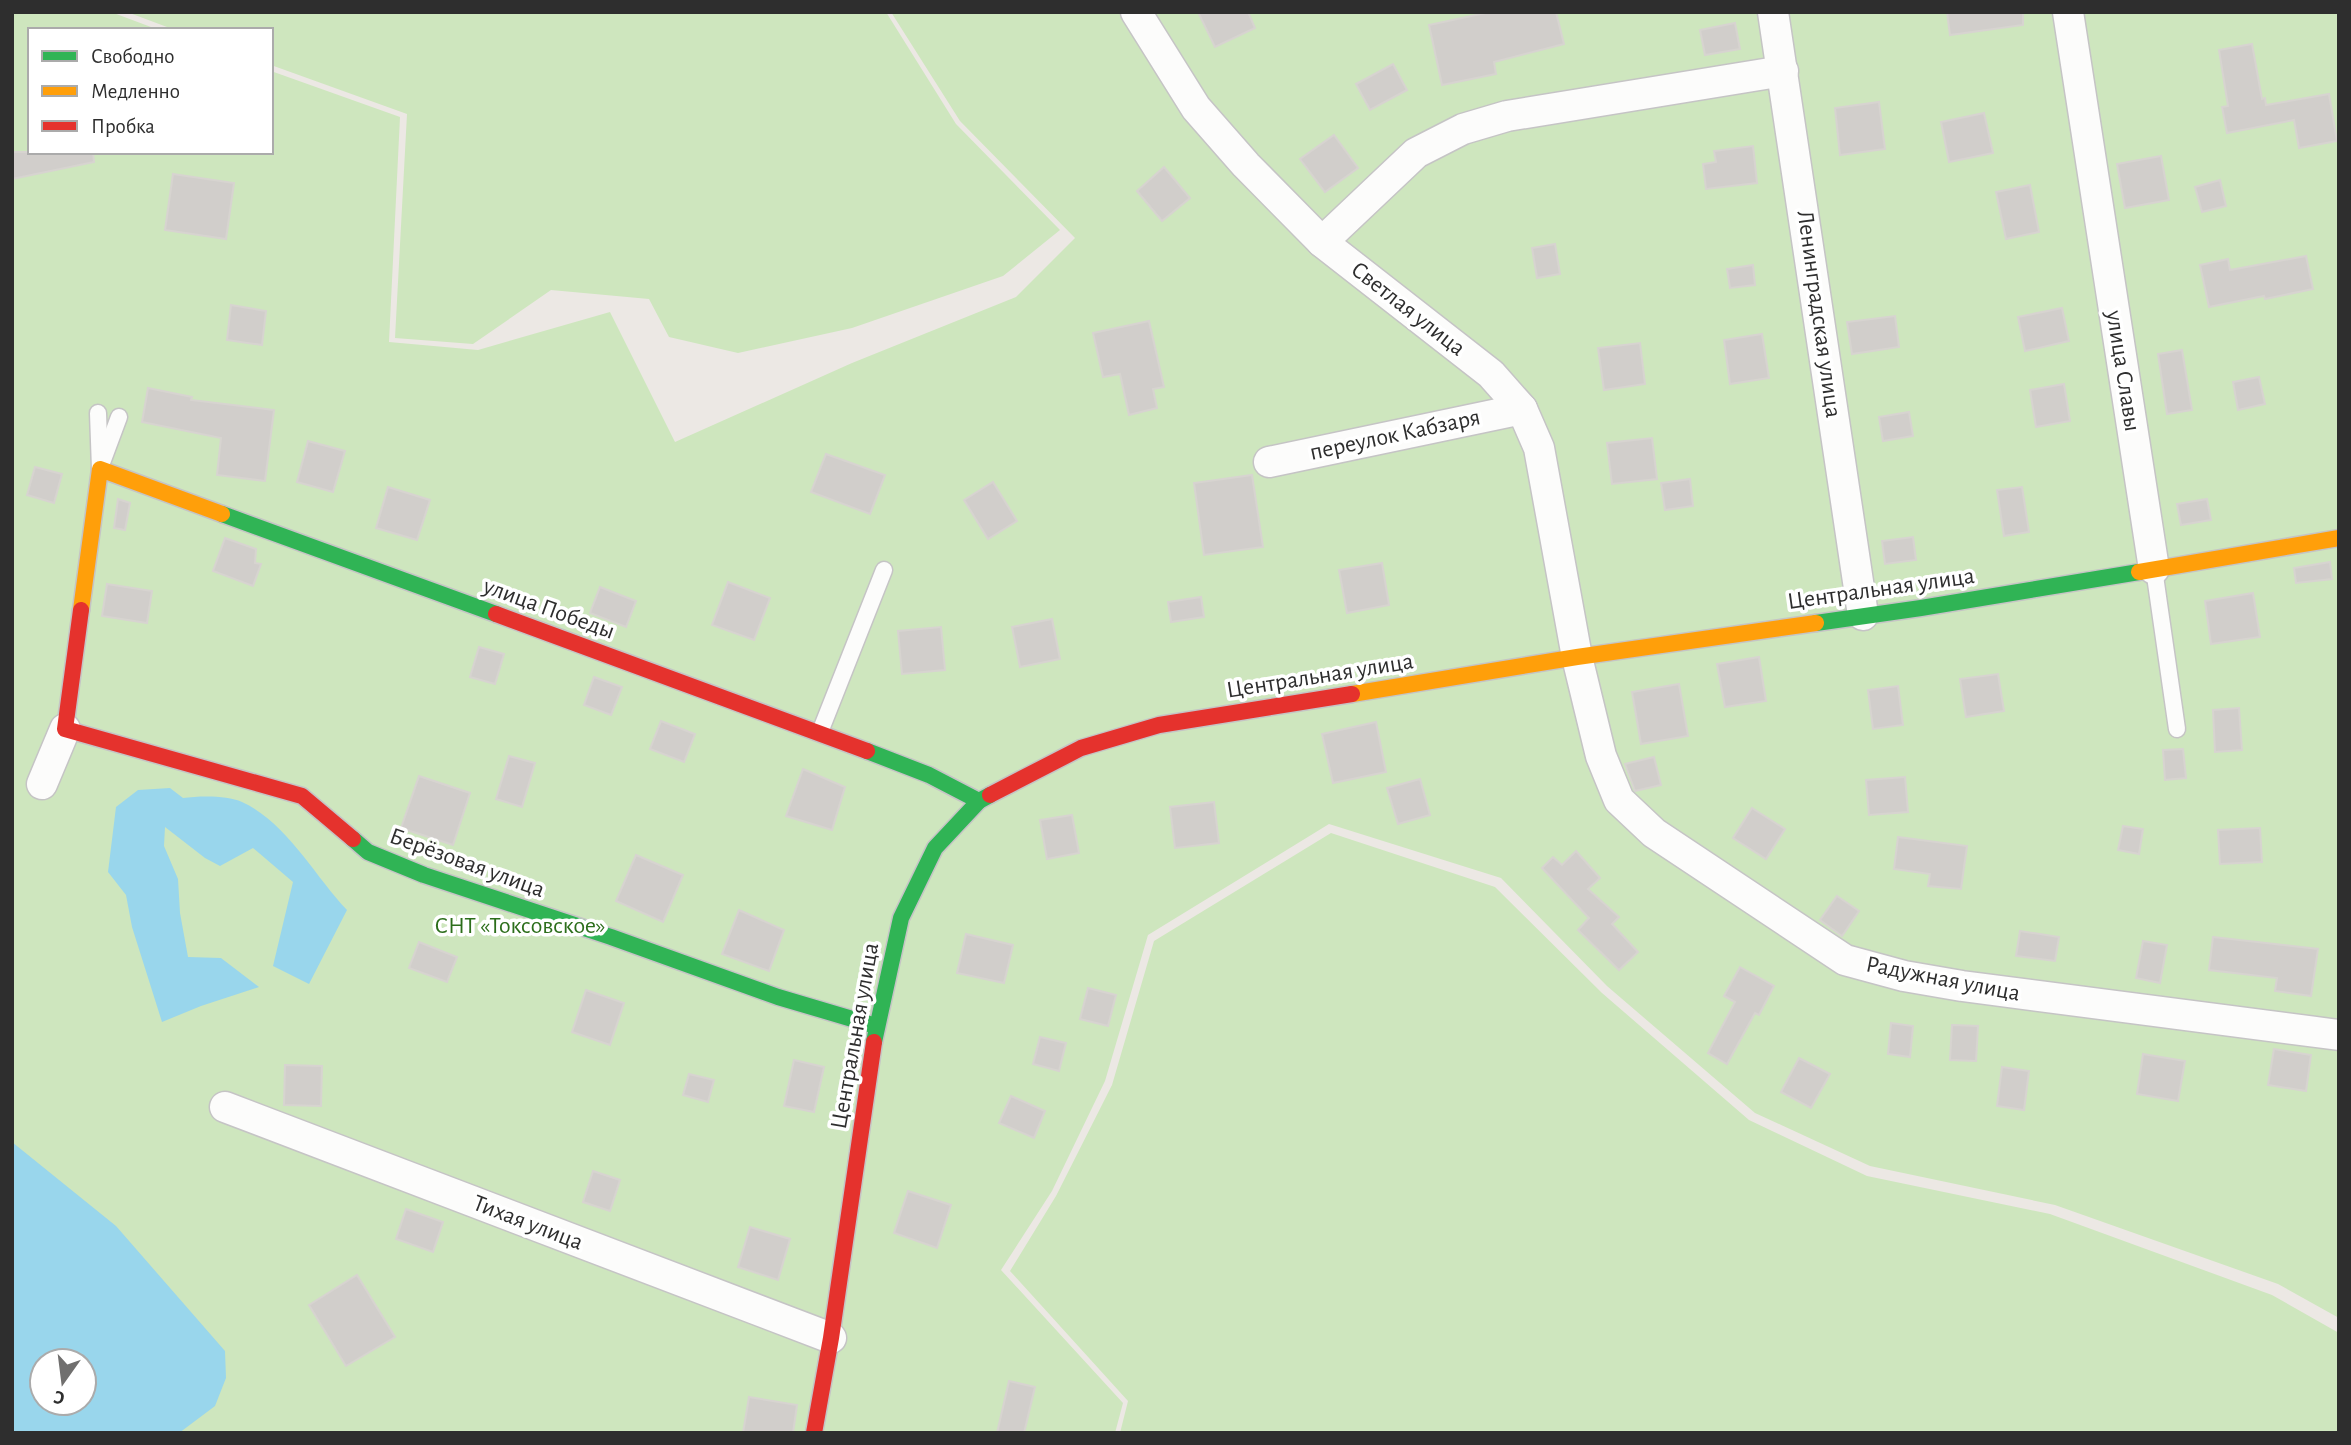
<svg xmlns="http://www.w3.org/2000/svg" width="2351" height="1445" viewBox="0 0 2351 1445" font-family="'Alegreya Sans',sans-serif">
  <rect width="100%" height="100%" fill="#ece8e4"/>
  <!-- green -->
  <g fill="#cee6be" fill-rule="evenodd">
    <path d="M12 12H111L159 30H30V152H271V71L400 117 389 342 478 350 610 312 675 442 852 363 1016 297 1075 238 960 121 891 12H2339V1318L2278 1284 2055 1205 1870 1166 1755 1113 1607 986 1501 878 1329 824 1148 935 1105 1081 1052 1191 1001 1270 1123 1403 1115 1433H12ZM42 1361H84V1403H42Z"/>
    <polygon points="127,12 886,12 956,124 1060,230 1003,276 852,328 738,353 669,337 649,299 551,290 473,344 395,338 407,114 271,65 271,30 175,30"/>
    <polygon points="1331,833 1495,887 1602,993 1749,1120 1867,1176 2050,1214 2272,1295 2339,1333 2339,1433 1120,1433 1128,1401 1010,1271 1056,1196 1112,1085 1154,941"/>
  </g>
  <!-- water -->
  <g fill="#99d6ec" fill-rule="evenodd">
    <path d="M170 788 183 798C199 796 227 795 242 802 286 822 314 875 347 910L309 984 273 966 293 882 253 848 220 866 205 858 165 827 164 846 178 879 180 913 188 957 221 958 259 987 201 1006 162 1022 132 927 126 895 108 872 116 807 138 790Z"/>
    <path d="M12 1142 116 1226 225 1351 226 1378 215 1406 179 1433H12ZM42 1361H84V1403H42Z"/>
  </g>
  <!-- building -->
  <g fill="#d1cecb" stroke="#d7d4d0" stroke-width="2">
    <polygon points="1198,12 1248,12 1255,28 1215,47"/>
    <polygon points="1490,12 1556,12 1564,44 1494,62 1496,74 1442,85 1429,25"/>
    <polygon points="1947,12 2023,12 2023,25 1950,35"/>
    <polygon points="1735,23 1740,49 1705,55 1700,30"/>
    <polygon points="2252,44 2262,99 2265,98 2266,105 2329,94 2337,141 2299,148 2294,120 2227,133 2222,107 2228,106 2219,50"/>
    <polygon points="1393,64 1407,90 1370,110 1356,84"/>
    <polygon points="1879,102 1885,149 1840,155 1835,108"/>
    <polygon points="1984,113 1993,153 1949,162 1941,122"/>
    <polygon points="1334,135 1358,168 1325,192 1300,159"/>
    <polygon points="1753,146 1757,183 1706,189 1703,164 1716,162 1714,151"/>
    <polygon points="12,152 93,152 94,162 12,179"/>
    <polygon points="2161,156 2169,200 2125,208 2117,164"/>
    <polygon points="1164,167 1190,198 1162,221 1137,191"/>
    <polygon points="173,174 234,183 226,239 165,230"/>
    <polygon points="2220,180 2226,206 2202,212 2195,187"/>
    <polygon points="2030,185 2039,232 2006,239 1996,192"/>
    <polygon points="1555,244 1560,274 1537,278 1532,248"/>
    <polygon points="2306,256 2313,289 2265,299 2264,296 2209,307 2200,265 2228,259 2230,270"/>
    <polygon points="1753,265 1755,285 1730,288 1727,269"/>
    <polygon points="231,305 266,311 262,345 227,340"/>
    <polygon points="2062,308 2069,341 2025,351 2018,317"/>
    <polygon points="1895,316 1899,347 1852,354 1847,322"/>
    <polygon points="1149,321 1164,387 1153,389 1157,408 1129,415 1120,374 1103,377 1093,333"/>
    <polygon points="1762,334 1769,378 1730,384 1724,340"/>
    <polygon points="1640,343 1645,384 1604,390 1598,348"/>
    <polygon points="2182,350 2192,410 2167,414 2158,354"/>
    <polygon points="2259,377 2265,404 2238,410 2233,382"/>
    <polygon points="2064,384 2070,421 2036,427 2030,390"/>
    <polygon points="148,388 192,397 191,400 274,410 265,481 217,475 221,438 142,422"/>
    <polygon points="1909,412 1913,436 1883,441 1879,417"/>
    <polygon points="1652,438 1657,479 1612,484 1607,443"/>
    <polygon points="308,441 345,451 333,492 297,482"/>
    <polygon points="826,454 885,475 870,514 811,492"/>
    <polygon points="35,467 62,474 54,503 27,495"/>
    <polygon points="1252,475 1263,547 1204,555 1194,483"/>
    <polygon points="1690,479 1693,506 1665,510 1661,483"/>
    <polygon points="993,482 1017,521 988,539 964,500"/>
    <polygon points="388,487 430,500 417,540 376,528"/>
    <polygon points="2022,487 2029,532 2004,536 1997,490"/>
    <polygon points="118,499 130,503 125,530 114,528"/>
    <polygon points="2207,499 2211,520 2181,525 2177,504"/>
    <polygon points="1913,537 1916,560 1885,564 1882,541"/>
    <polygon points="225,538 256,549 255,563 261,564 253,586 213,571"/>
    <polygon points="2330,562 2332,579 2296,583 2294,568"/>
    <polygon points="1382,563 1389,605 1347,613 1339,570"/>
    <polygon points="728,582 770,598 754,640 712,625"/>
    <polygon points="107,584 152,591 147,623 102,616"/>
    <polygon points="600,587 636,601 626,627 590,613"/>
    <polygon points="2253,593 2260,637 2211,644 2205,601"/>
    <polygon points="1201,597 1204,617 1171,622 1168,602"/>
    <polygon points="1052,619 1060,659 1020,667 1012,627"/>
    <polygon points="941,627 945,670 902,674 898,631"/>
    <polygon points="479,647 504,654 495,684 470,677"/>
    <polygon points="1759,657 1766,701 1725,707 1717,664"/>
    <polygon points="1998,674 2004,711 1966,717 1960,679"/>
    <polygon points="594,677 622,687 611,715 584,705"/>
    <polygon points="1679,684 1688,736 1641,744 1632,692"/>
    <polygon points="1898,686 1903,725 1873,729 1868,690"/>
    <polygon points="2239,708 2242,750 2215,752 2213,710"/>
    <polygon points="661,721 695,734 684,762 650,749"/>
    <polygon points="1376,722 1386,772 1333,783 1322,734"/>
    <polygon points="2183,749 2186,778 2165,780 2163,750"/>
    <polygon points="509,756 535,763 522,807 496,799"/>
    <polygon points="1654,757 1661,785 1635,791 1625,764"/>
    <polygon points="803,769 845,787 832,830 786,816"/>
    <polygon points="419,776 470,793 453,845 401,828"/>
    <polygon points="1905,777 1908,812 1869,815 1866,780"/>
    <polygon points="1420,779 1430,815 1398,824 1387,788"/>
    <polygon points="1214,802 1219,843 1175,848 1170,807"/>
    <polygon points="1752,808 1785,829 1766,859 1733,838"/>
    <polygon points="1072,815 1079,853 1047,859 1040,820"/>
    <polygon points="2123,826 2143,829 2139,854 2118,850"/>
    <polygon points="2260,828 2262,862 2220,864 2218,830"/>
    <polygon points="1898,837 1967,846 1961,889 1928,886 1930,874 1894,869"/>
    <polygon points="1576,851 1600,878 1588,889 1619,917 1612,924 1638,952 1619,970 1578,930 1589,918 1542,868 1553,857 1562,865"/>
    <polygon points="636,855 683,875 663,922 616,901"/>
    <polygon points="1837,896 1859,911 1842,936 1820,920"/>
    <polygon points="739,910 784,930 769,971 722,954"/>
    <polygon points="2020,931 2059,937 2055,961 2016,956"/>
    <polygon points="966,934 1013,945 1004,983 957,973"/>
    <polygon points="2213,937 2318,949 2311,996 2275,991 2277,978 2209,970"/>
    <polygon points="2143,941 2167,945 2160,983 2136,978"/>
    <polygon points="419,942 457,957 447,982 409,968"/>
    <polygon points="1740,967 1774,986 1759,1015 1755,1013 1727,1064 1708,1053 1735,1002 1724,996"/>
    <polygon points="1088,988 1116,995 1108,1026 1080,1019"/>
    <polygon points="586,990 624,1003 610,1045 572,1032"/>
    <polygon points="1891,1023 1913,1026 1910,1057 1888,1054"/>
    <polygon points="1952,1025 1978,1026 1976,1061 1950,1060"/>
    <polygon points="1040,1037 1066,1043 1059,1071 1033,1064"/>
    <polygon points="2274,1049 2311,1055 2306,1091 2268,1085"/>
    <polygon points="2143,1054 2185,1061 2178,1101 2137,1094"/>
    <polygon points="1799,1058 1830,1074 1811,1108 1781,1092"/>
    <polygon points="794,1060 824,1067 814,1112 784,1106"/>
    <polygon points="285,1065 322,1066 321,1106 284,1105"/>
    <polygon points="2002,1067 2029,1071 2024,1110 1997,1106"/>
    <polygon points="689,1074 714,1080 708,1102 683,1095"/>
    <polygon points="1011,1096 1045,1111 1034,1138 999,1123"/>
    <polygon points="593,1171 620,1180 610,1211 583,1202"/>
    <polygon points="908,1191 951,1205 937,1248 894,1233"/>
    <polygon points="406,1209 443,1222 433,1252 396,1239"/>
    <polygon points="750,1227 790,1239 778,1280 738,1267"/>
    <polygon points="357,1275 395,1337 346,1366 309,1305"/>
    <polygon points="1009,1381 1035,1387 1024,1433 997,1433"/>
    <polygon points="749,1397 797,1405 793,1433 743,1433"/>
  </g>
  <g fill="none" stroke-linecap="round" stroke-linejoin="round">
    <defs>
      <g id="lane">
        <polyline points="98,413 100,469"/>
        <polyline points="103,460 119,417"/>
        <polyline points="2154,569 2177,729"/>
        <polyline points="820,732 884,570"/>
      </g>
      <g id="street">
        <polyline points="1136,12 1196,108 1246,165 1322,242 1491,374 1522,409 1539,448 1577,657 1601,756 1619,800 1654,833 1845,960 1904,976 1962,986 2339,1035"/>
        <polyline points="1773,12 1863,615"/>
        <polyline points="2068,12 2154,569"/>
        <polyline points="1322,242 1416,153 1463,129 1507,116 1783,71"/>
        <polyline points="1269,462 1522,409"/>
        <polyline points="42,784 65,729"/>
        <polyline points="225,1107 831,1338"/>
      </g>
      <g id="fast">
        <polyline points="222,514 496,614"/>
        <polyline points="1816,623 1921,608 2139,572"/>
        <polyline points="867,751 929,775 979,801"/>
        <polyline points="353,839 368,852 424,875 611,937 778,997 876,1026"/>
        <polyline points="874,1042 901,918 935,848 979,801 990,795"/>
      </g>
      <g id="slow">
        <polyline points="2139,572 2339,538"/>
        <polyline points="81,610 100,469 222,514"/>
        <polyline points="1352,694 1577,657 1816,623"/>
      </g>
      <g id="jam">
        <polyline points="81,610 65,729 302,796 353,839"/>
        <polyline points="496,614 867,751"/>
        <polyline points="990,795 1081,748 1159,725 1352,694"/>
        <polyline points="814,1433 831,1338 874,1042"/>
      </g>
    </defs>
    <!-- lane casing -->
    <use href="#lane" stroke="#c5c4c5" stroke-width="19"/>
    <!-- street casing -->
    <use href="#street" stroke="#c5c4c5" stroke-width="33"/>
    <!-- fast casing -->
    <use href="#fast" stroke="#c5c4c5" stroke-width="19"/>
    <!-- slow casing -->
    <use href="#slow" stroke="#c5c4c5" stroke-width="19"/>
    <!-- jam casing -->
    <use href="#jam" stroke="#c5c4c5" stroke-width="19"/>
    <!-- lane -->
    <use href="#lane" stroke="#fcfcfb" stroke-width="16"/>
    <!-- street -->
    <use href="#street" stroke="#fcfcfb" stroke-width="30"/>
    <!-- fast -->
    <use href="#fast" stroke="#30b455" stroke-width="16"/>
    <!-- slow -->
    <use href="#slow" stroke="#ff9f0a" stroke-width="16"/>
    <!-- jam -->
    <use href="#jam" stroke="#e5322d" stroke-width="16"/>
  </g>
  <g text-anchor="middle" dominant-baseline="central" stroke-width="7" stroke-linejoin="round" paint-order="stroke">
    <!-- street labels -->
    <g font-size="24" fill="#2e2e2e" stroke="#fff">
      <text transform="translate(1408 309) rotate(38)">Светлая улица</text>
      <text transform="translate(1819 314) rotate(82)">Ленинградская улица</text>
      <text transform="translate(2123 371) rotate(81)">улица Славы</text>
      <text transform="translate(1395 435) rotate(-12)">переулок Кабзаря</text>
      <text transform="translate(1881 589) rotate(-8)">Центральная улица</text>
      <text transform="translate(549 609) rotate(20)">улица Победы</text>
      <text transform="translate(1320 676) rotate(-9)">Центральная улица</text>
      <text transform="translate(467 863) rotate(20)">Берёзовая улица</text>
      <text transform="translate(1943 979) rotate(11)">Радужная улица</text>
      <text transform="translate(855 1036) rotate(-80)">Центральная улица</text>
      <text transform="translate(528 1223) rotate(21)">Тихая улица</text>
    </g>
    <!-- park labels -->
    <g font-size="24" fill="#2c6e1b" stroke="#fff">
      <text x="520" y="926">СНТ «Токсовское»</text>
    </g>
  </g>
  <!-- border -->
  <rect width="2351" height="1445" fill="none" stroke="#2e2e2e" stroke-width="28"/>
  <!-- legend -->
  <rect x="28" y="28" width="245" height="126" fill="#ffffff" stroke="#ababab" stroke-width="2"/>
  <rect x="42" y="51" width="35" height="10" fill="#30b455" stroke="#ababab" stroke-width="2"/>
  <text x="91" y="63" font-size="21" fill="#2e2e2e">Свободно</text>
  <rect x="42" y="86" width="35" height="10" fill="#ff9f0a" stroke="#ababab" stroke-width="2"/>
  <text x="91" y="98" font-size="21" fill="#2e2e2e">Медленно</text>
  <rect x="42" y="121" width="35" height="10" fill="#e5322d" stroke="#ababab" stroke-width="2"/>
  <text x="91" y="133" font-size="21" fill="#2e2e2e">Пробка</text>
  <!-- north arrow -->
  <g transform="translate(63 1382) rotate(194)"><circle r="33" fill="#ffffff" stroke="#ababab" stroke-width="2"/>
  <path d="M0-5L12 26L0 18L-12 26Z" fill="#706f6e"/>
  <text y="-10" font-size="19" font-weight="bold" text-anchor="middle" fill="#2e2e2e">С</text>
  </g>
</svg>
